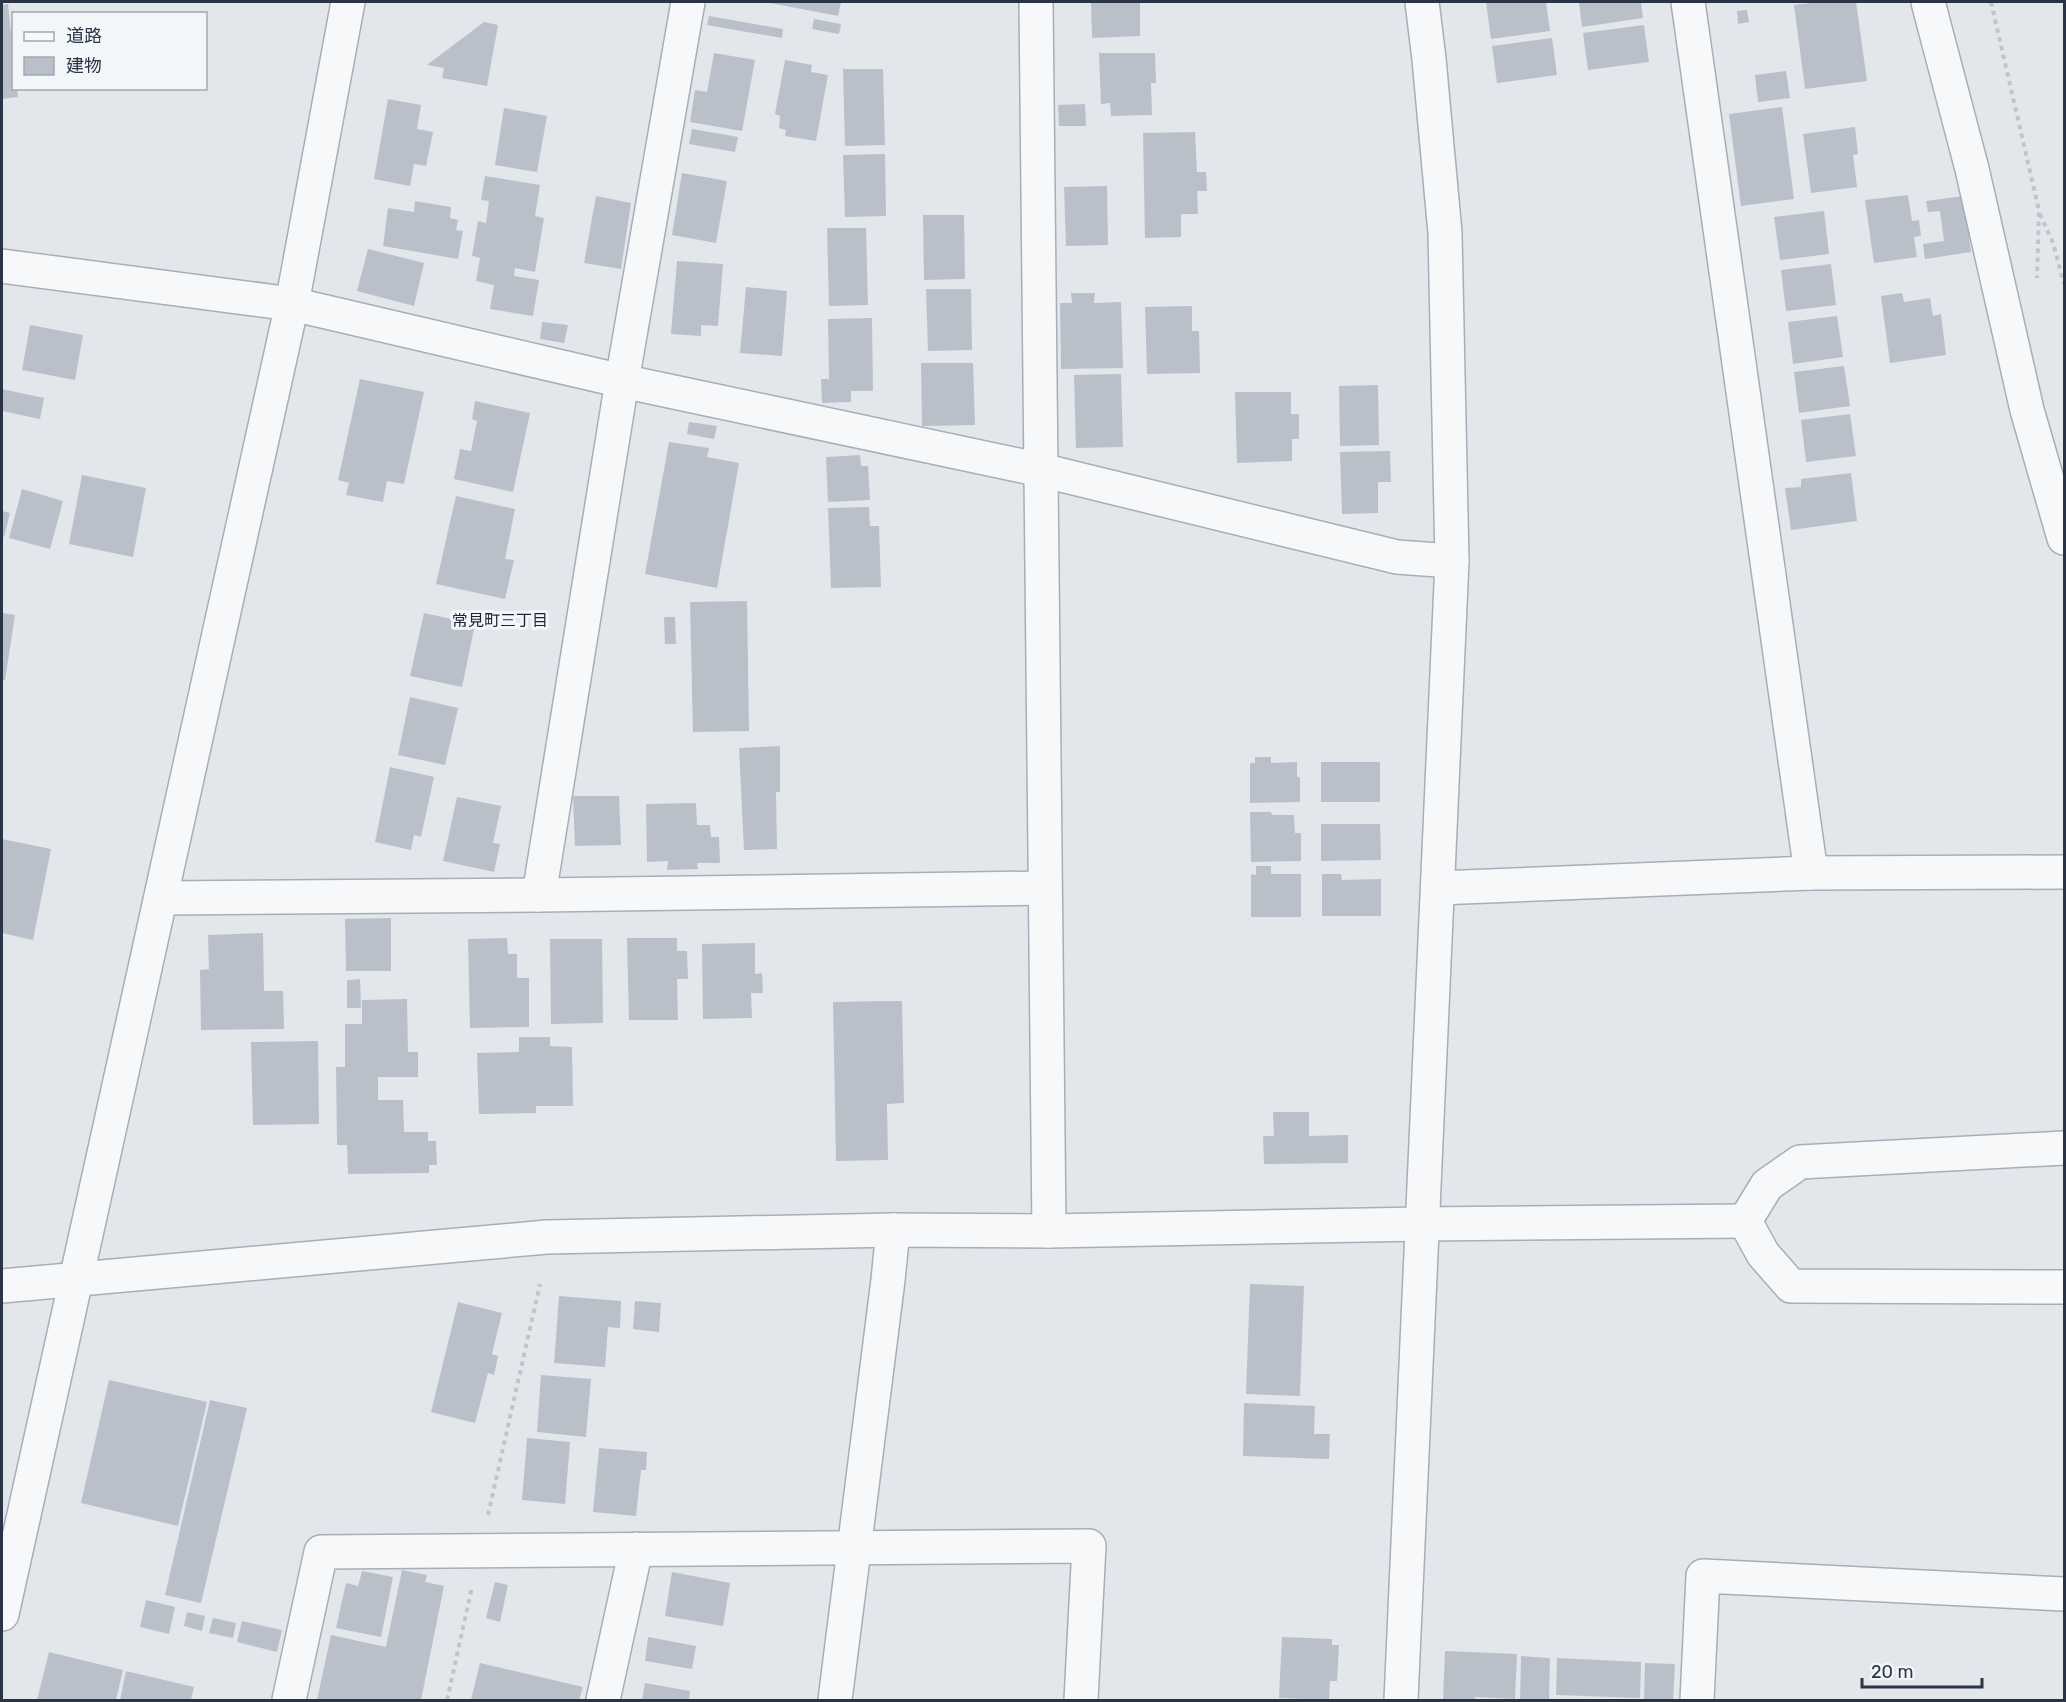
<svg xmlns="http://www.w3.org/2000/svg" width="2066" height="1702" viewBox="0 0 2066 1702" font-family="Rubik,'Noto Sans JP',sans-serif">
  <rect width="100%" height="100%" fill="#e3e7ec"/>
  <!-- building -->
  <g fill="#bac0ca">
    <polygon points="765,2 841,2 838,16"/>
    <polygon points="1091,2 1140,2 1140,36 1092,38"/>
    <polygon points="1486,2 1546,2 1550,31 1491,39"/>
    <polygon points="1579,2 1641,2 1643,18 1582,27"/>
    <polygon points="1820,2 1856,2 1867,81 1805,89 1794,5"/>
    <polygon points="8,4 11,33 14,33 14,88 17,88 18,97 2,99 2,5"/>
    <polygon points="1747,10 1749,22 1738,24 1737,11"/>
    <polygon points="709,16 783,29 782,38 707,25"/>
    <polygon points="814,19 841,24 839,34 812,29"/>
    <polygon points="484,22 498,25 487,86 442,78 444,68 427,65"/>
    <polygon points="1644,25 1649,62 1588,70 1583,33"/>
    <polygon points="1552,38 1557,75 1497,83 1492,46"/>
    <polygon points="714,53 755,60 742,131 690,122 695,90 707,92"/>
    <polygon points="1099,53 1155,53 1156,83 1151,83 1152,115 1111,116 1110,103 1101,104"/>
    <polygon points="785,60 812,65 811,72 828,75 816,141 785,136 786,130 779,128 780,116 775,114"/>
    <polygon points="843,69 883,69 885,145 845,146"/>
    <polygon points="1786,71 1790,98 1758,102 1755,75"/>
    <polygon points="388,99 421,105 417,129 433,132 426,166 414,164 410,186 374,179"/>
    <polygon points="1085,104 1086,126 1059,126 1058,105"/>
    <polygon points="1782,107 1794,199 1741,206 1729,114"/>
    <polygon points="504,108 547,116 537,172 495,165"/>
    <polygon points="1855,127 1858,154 1853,155 1857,187 1811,193 1803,134"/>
    <polygon points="692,129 738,137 735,152 689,144"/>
    <polygon points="1195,132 1197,172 1206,172 1207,191 1197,191 1198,214 1181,214 1181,237 1145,238 1143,133"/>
    <polygon points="885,154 886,216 845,217 843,155"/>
    <polygon points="682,173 727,181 716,243 672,235"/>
    <polygon points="485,176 540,185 535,216 544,218 535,272 515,268 514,276 539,280 533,316 490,309 494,285 476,281 480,258 472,256 478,221 486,223 489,201 481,200"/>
    <polygon points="1107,186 1108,245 1066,246 1064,187"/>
    <polygon points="1908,195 1912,221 1919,220 1921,236 1914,237 1917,257 1874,263 1865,200"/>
    <polygon points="596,196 631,203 621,269 584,263"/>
    <polygon points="1964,196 1971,252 1925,259 1923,244 1944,241 1940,211 1928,212 1926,201"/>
    <polygon points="415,201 451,207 450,218 458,220 456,230 463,231 458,259 383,246 388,208 414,212"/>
    <polygon points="1824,211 1829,254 1780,260 1774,217"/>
    <polygon points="923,215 964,215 965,279 924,280"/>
    <polygon points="827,228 866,228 868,305 829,306"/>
    <polygon points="368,249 424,263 414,306 357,291"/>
    <polygon points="677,261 723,264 718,326 701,325 701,336 671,334"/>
    <polygon points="1831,264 1836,305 1786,311 1781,270"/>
    <polygon points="746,287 787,291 782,356 740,353"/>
    <polygon points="926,289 971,289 972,350 928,351"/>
    <polygon points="1071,293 1095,293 1094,303 1121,302 1123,368 1061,369 1060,303 1072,303"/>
    <polygon points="1902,293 1904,302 1930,298 1933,316 1941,314 1946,355 1890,363 1881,296"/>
    <polygon points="1192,306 1192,331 1199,331 1200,373 1147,374 1145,307"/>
    <polygon points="1837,316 1843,357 1793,364 1788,322"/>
    <polygon points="872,318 873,391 851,391 851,402 822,403 821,379 829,379 828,319"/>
    <polygon points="542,322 568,325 564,343 540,339"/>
    <polygon points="30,325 83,335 75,380 22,370"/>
    <polygon points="921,363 973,363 975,425 922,426"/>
    <polygon points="1844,366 1850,406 1799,413 1794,372"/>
    <polygon points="1121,374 1123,447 1076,448 1074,375"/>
    <polygon points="360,379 424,392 404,484 387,481 383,502 346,495 349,483 338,480"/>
    <polygon points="1378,385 1379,445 1340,446 1339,386"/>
    <polygon points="2,389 44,398 40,419 2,411"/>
    <polygon points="1235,392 1291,392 1291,414 1299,414 1299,439 1292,439 1292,461 1237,463"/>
    <polygon points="475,401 530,413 513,492 454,479 460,449 471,451 477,421 472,419"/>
    <polygon points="1850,414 1856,456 1806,462 1801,420"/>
    <polygon points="689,422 717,426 714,439 687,434"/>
    <polygon points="669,442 709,448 707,457 739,463 717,588 645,574"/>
    <polygon points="1390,451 1391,482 1378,482 1378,513 1342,514 1340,452"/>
    <polygon points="860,455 861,466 868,466 870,500 828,502 826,457"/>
    <polygon points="1851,473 1857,521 1791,530 1785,488 1801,487 1801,479"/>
    <polygon points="82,475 146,488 133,557 69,544"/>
    <polygon points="22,489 63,501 50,549 9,538"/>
    <polygon points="456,496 515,509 505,559 514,560 505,599 436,584"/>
    <polygon points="869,507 870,526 879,526 881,587 831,588 828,508"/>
    <polygon points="2,511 10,513 4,537 2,536"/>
    <polygon points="747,601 749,731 693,732 690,602"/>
    <polygon points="2,613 15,615 5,680 2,680"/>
    <polygon points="424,613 475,624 462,687 410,676"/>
    <polygon points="664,617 675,617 676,644 665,644"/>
    <polygon points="410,697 458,708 445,765 398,755"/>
    <polygon points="780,746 780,792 776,792 777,849 744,850 739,748"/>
    <polygon points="1255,757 1271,757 1271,763 1297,762 1297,777 1300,777 1300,802 1250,803 1250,763 1255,763"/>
    <rect x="1321" y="762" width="59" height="40"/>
    <polygon points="390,767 434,777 421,837 414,835 411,850 375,842"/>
    <polygon points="573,796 619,796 621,845 575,846"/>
    <polygon points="457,797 501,806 493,843 500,844 494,872 443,861"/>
    <polygon points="696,803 697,825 710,825 711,837 719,837 720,863 697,863 698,869 667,870 668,861 647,862 646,804"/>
    <polygon points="1250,812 1271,812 1272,815 1294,815 1295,833 1301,833 1301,861 1251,862"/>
    <polygon points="1321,824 1380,824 1381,860 1321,861"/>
    <polygon points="2,839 51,849 33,940 2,933"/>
    <polygon points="1256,866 1271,866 1271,874 1301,874 1301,917 1251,917 1251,874 1256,875"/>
    <polygon points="1322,874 1341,874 1342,880 1381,879 1381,916 1322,916"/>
    <polygon points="391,918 391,971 346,971 345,919"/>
    <polygon points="263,933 264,991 283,991 284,1029 201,1030 200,970 209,969 208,935"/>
    <polygon points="507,938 508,954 517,954 517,978 529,978 529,1027 470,1028 468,939"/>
    <polygon points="627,938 677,938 677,951 687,951 688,979 677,979 678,1020 629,1020"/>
    <polygon points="550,939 602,939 603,1023 551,1024"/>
    <polygon points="755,943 755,974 762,973 763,993 751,993 752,1018 703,1019 702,944"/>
    <polygon points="360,979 361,1008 347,1008 347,980"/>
    <polygon points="407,999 408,1052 418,1052 418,1077 378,1077 378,1100 403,1100 404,1132 428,1132 428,1141 436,1141 437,1165 429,1165 429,1173 348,1174 347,1145 337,1145 336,1067 345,1067 345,1024 362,1024 362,1000"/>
    <polygon points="886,1001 902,1001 904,1103 887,1104 888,1160 836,1161 833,1002"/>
    <polygon points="519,1037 550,1037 550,1046 572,1047 573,1106 536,1106 536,1113 479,1114 477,1053 519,1052"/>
    <polygon points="318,1041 319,1124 253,1125 251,1042"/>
    <polygon points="1273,1112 1309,1112 1309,1136 1348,1135 1348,1163 1264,1164 1263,1136 1274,1136"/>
    <polygon points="1250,1284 1304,1286 1300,1396 1246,1394"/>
    <polygon points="559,1296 621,1301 620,1328 608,1327 605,1367 554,1363"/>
    <polygon points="635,1301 661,1303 659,1332 633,1329"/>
    <polygon points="458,1302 502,1313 492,1354 498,1356 494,1375 488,1373 475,1423 431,1412"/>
    <polygon points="541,1375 591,1379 586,1437 537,1432"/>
    <polygon points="109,1380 207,1402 178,1526 81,1503"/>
    <polygon points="210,1400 247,1408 201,1603 165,1595"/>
    <polygon points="1244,1403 1315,1406 1314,1434 1330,1434 1329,1459 1243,1456"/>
    <polygon points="527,1438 570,1442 565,1504 522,1500"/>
    <polygon points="599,1448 647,1452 646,1470 641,1470 636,1516 593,1512"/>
    <polygon points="402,1570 427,1575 425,1582 444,1586 421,1700 317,1700 331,1635 386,1647"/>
    <polygon points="362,1571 393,1577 381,1637 336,1628 346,1583 358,1586"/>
    <polygon points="672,1572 730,1583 723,1626 665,1616"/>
    <polygon points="495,1582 508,1585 500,1622 486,1618"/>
    <polygon points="146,1600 175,1607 169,1634 140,1627"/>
    <polygon points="187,1612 205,1616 202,1631 184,1626"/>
    <polygon points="213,1618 236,1623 233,1638 209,1633"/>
    <polygon points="242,1621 282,1630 277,1652 237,1642"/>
    <polygon points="648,1637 696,1646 692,1669 645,1661"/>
    <polygon points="1282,1637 1332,1639 1332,1645 1339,1645 1337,1681 1330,1681 1329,1700 1279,1698"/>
    <polygon points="1445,1651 1517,1654 1515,1699 1475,1697 1475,1700 1443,1700"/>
    <polygon points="49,1652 123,1670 116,1700 37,1700"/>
    <polygon points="1521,1656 1550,1658 1549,1700 1520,1700"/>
    <polygon points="1557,1658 1641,1662 1640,1698 1556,1695"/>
    <polygon points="480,1663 583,1687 579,1700 471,1700"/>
    <polygon points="1645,1663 1675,1664 1673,1700 1644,1700"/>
    <polygon points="126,1671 194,1687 191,1700 120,1700"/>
    <polygon points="645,1683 690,1691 689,1700 642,1700"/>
  </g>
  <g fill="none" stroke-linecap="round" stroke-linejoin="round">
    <defs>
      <g id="minor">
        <polyline points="1036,2 1049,1231"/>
        <polyline points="1688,2 1811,873"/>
        <polyline points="1928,2 1972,169 2027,410 2064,538"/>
        <polyline points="2,266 292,304 622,381 1041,470 1397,557 1452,561"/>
        <polyline points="1438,888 1811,873 2064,872"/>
        <polyline points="539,895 622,381 688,2"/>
        <polyline points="161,898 539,895 1045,888"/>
        <polyline points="2064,1148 1800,1162 1767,1185 1745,1221 1763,1254 1791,1286 2064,1287"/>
        <polyline points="2,1286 547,1237 893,1230 1049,1231 1421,1224 1745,1221"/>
        <polyline points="2,1614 292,304 348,2"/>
        <polyline points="289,1700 321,1552 1089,1546 1081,1700"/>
        <polyline points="603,1700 636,1549"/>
        <polyline points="835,1700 888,1280 893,1230"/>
        <polyline points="1401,1700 1452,561 1445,233 1429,59 1422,2"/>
        <polyline points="1697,1700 1703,1576 2064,1594"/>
      </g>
    </defs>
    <!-- minor casing -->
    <use href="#minor" stroke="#a7aeb7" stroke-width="36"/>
    <!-- path -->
    <g stroke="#c1c5cb" stroke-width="4" stroke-dasharray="4.5 4.5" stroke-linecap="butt">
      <polyline points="1991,2 2039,211 2037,278"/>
      <polyline points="2040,214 2053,243 2064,284"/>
      <polyline points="488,1515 540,1284"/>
      <polyline points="447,1700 472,1587"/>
    </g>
    <!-- minor -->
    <use href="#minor" stroke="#f6f8fa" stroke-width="33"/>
  </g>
  <g text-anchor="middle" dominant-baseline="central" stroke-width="6" stroke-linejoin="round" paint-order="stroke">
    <!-- neighbourhood labels -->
    <g font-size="16" fill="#1c2537" stroke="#f3f6f9">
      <text x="500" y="620">常見町三丁目</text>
    </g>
  </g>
  <!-- border -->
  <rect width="2066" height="1702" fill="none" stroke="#293446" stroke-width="6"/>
  <!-- legend -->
  <rect x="12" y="12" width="195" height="78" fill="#f3f6f9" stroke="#a2a8b1" stroke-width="1.5"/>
  <rect x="24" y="32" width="30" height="9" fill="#f6f8fa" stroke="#a2a8b1" stroke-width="1.5"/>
  <text x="66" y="42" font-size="18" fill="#293446">道路</text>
  <rect x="24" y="57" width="30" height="18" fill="#bac0ca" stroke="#a2a8b1" stroke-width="1.5"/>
  <text x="66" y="72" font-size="18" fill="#293446">建物</text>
  <!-- scale -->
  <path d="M1862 1678v9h120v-9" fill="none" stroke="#293446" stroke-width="3"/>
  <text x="1871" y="1678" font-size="18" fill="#293446" stroke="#f3f6f9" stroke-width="4.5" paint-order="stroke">20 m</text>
</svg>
